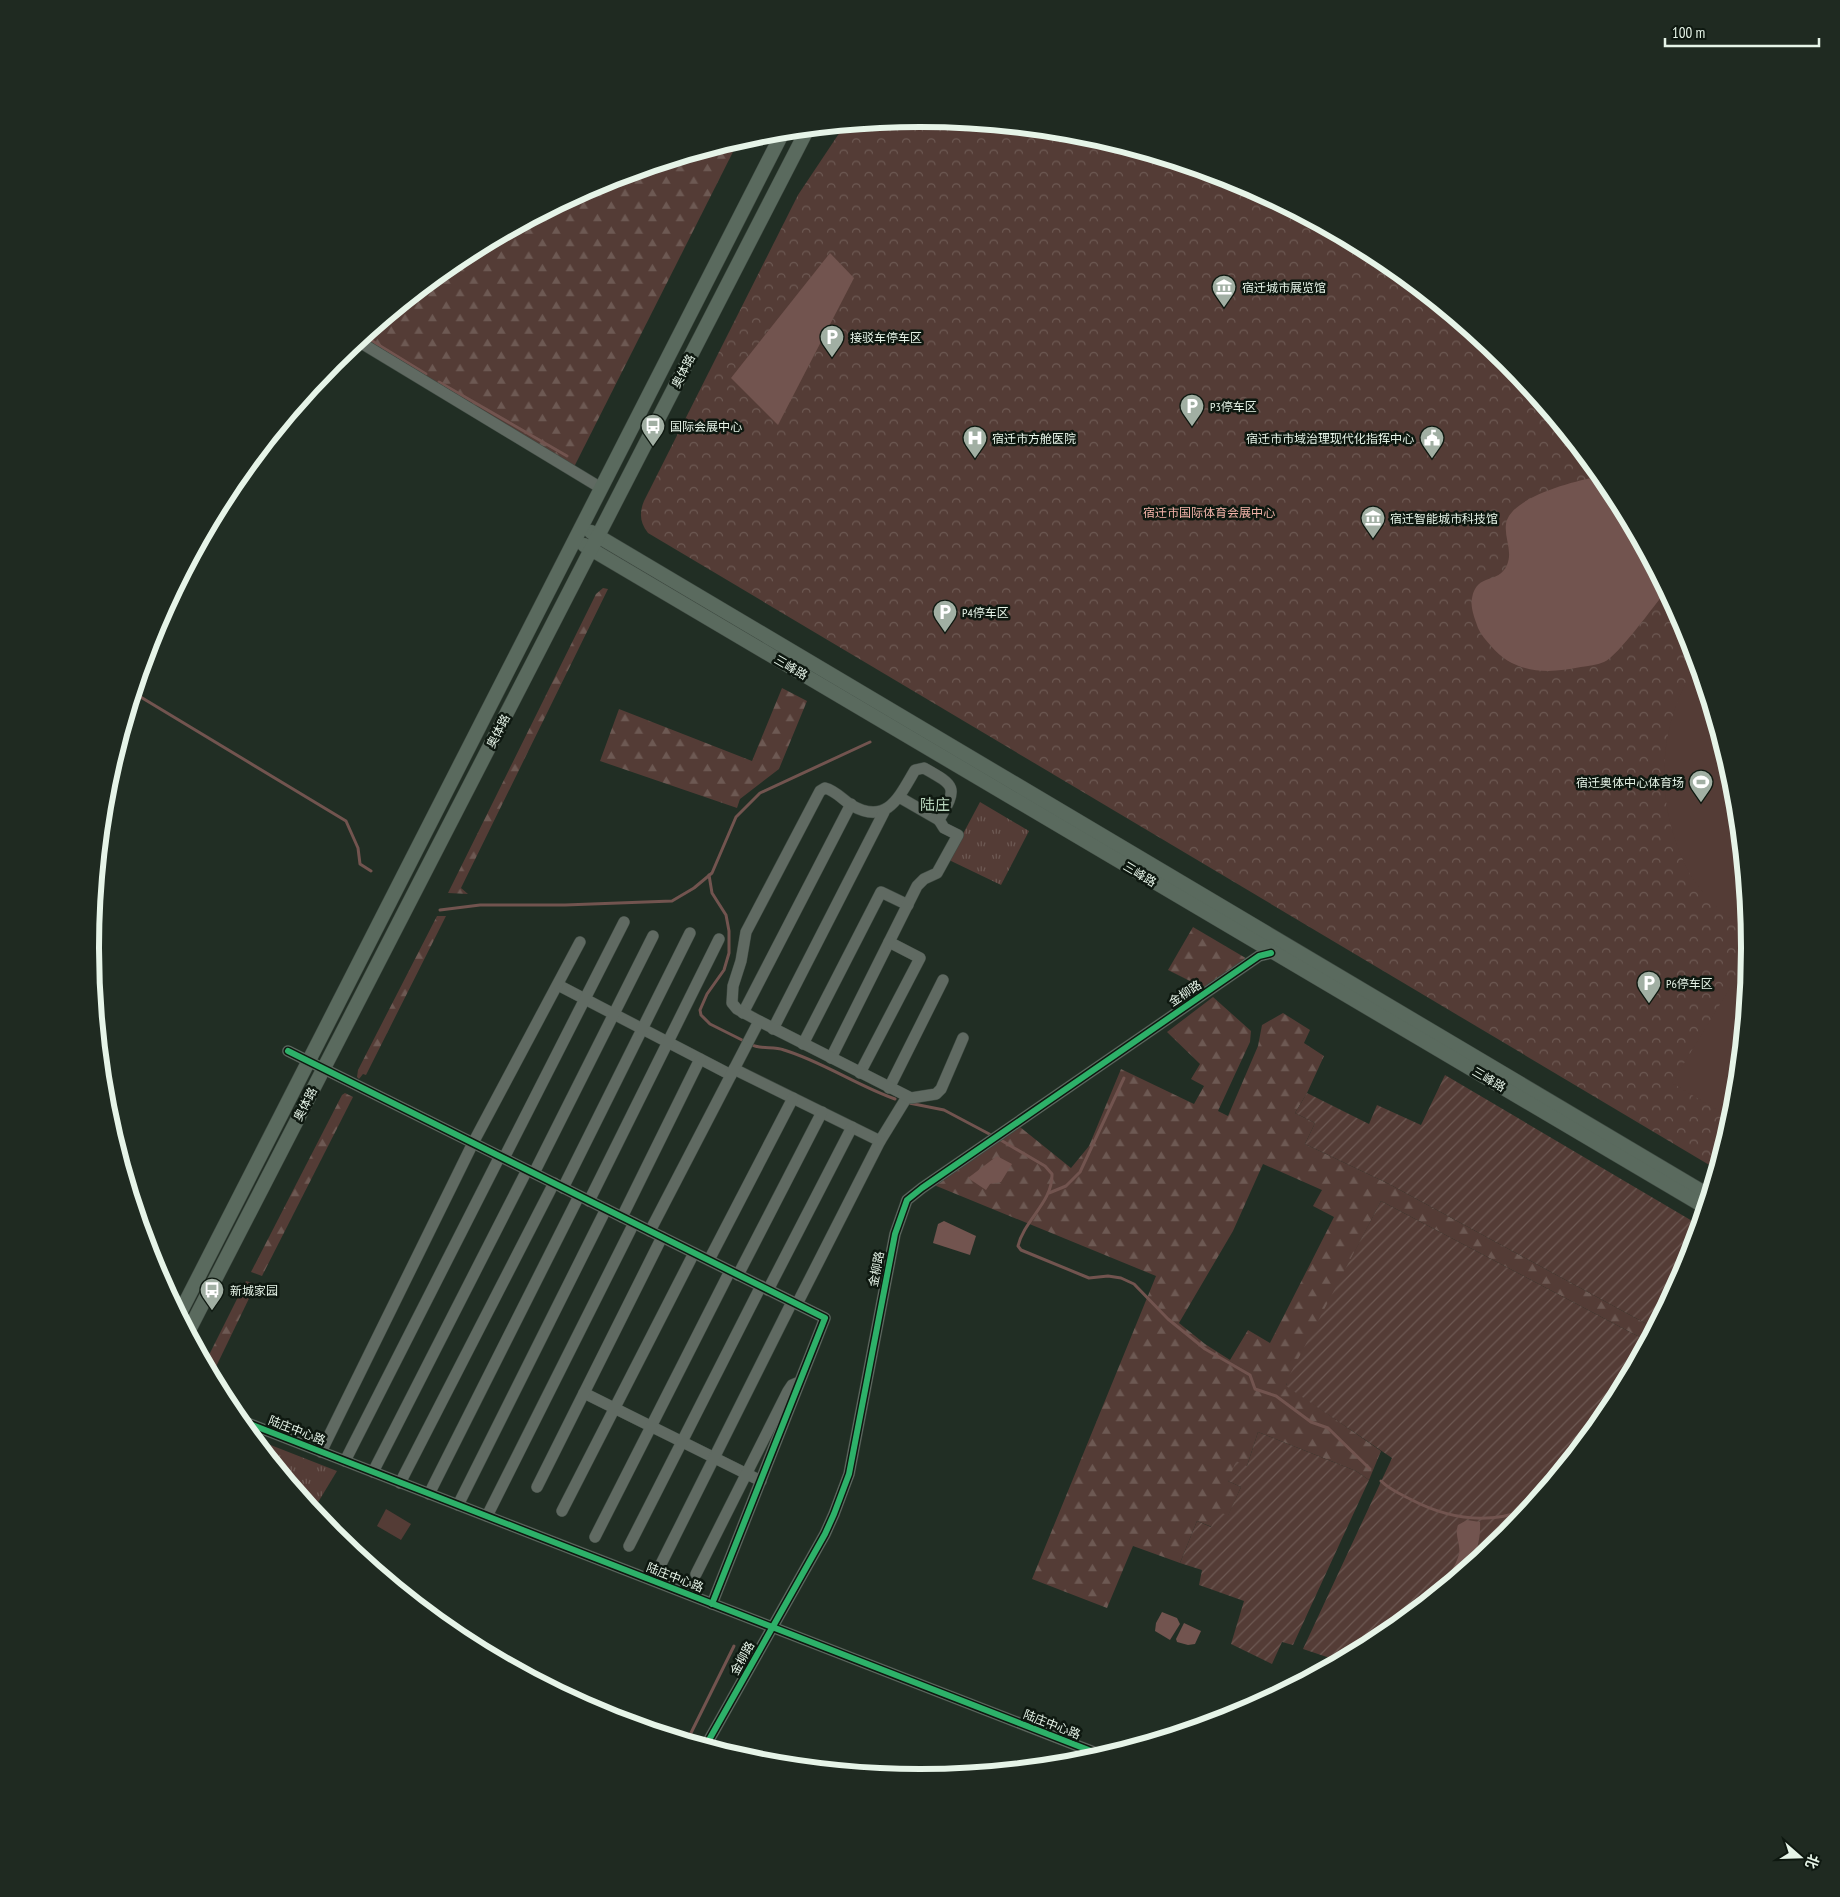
<svg xmlns="http://www.w3.org/2000/svg" width="1840" height="1897" viewBox="0 0 1840 1897" font-family="'PT Sans Narrow','Noto Sans SC',sans-serif">
  <defs>
    <pattern id="grass-tufts" width="24" height="20" patternUnits="userSpaceOnUse" patternTransform="scale(1.25)"><rect width="24" height="20" fill="#543c36"/><path d="M3 7l-1-3M5 7V3M7 7l1-3M15 17l-1-3M17 17v-4M19 17l1-3" fill="none" stroke="#6d5953"/></pattern>
    <pattern id="forest-firs" width="22" height="20" patternUnits="userSpaceOnUse" patternTransform="scale(1.25)"><rect width="22" height="20" fill="#543c36"/><path d="M5 1l3.5 6h-7zM16 11l3.5 6h-7z" fill="#6d5953"/></pattern>
    <pattern id="park-crowns" width="20" height="18" patternUnits="userSpaceOnUse" patternTransform="scale(1.25)"><rect width="20" height="18" fill="#543c36"/><path d="M2 6a3 3 0 1 1 6 0M12 15a3 3 0 1 1 6 0" fill="none" stroke="#6d5953"/></pattern>
    <pattern id="garden-furrows" width="10" height="10" patternUnits="userSpaceOnUse" patternTransform="scale(1.25)"><rect width="10" height="10" fill="#543c36"/><path d="M-1 1l2-2M0 10L10 0M9 11l2-2" fill="none" stroke="#6d5953"/></pattern>
  </defs>
  <rect width="100%" height="100%" fill="#212e24"/>
  <!-- grass -->
  <g fill="url(#grass-tufts)">
    <polygon points="980,802 1029,831 1001,885 949,860"/>
    <polygon points="253,1438 337,1471 317,1504 299,1494"/>
  </g>
  <!-- forest -->
  <g fill="url(#forest-firs)" fill-rule="evenodd">
    <polygon points="739,140 573,469 360,340 459,258 603,182"/>
    <polygon points="603,588 608,589 461,888 468,894 448,893 596,594"/>
    <polygon points="782,688 807,701 779,769 740,799 737,808 600,761 619,709 752,761"/>
    <polygon points="437,916 446,916 366,1075 363,1074 359,1079 357,1077 358,1070"/>
    <polygon points="1193,927 1249,960 1206,989 1168,970"/>
    <path d="M1213 997 1251 1031 1250 1042 1218 1111 1228 1116 1258 1046 1262 1025 1283 1013 1310 1030 1304 1043 1324 1056 1307 1093 1295 1113 1315 1123 1305 1144 1389 1184 1654 1328 1647 1341 1381 1201 1286 1385 1381 1451 1369 1480 1356 1471 1258 1432 1247 1466 1228 1481 1241 1487 1228 1516 1212 1527 1197 1521 1180 1563 1133 1546 1107 1608 1032 1579 1156 1276 934 1185 1020 1127 1071 1168 1089 1146 1121 1069 1194 1104 1204 1086 1191 1079 1200 1064 1167 1032ZM1263 1164 1322 1190 1313 1206 1334 1217 1270 1343 1248 1330 1230 1360 1205 1344 1179 1323 1233 1231Z"/>
    <polygon points="345,1093 353,1097 262,1276 251,1272 342,1095"/>
    <polygon points="246,1281 256,1284 212,1375 205,1363"/>
  </g>
  <!-- park -->
  <path fill="url(#park-crowns)" d="M920 119 1082 135 1238 182 1381 259 1507 362 1610 488 1687 631 1734 787 1750 949 1734 1111 1716 1169 648 533C640 523 639 513 644 501L798 195 844 126Z"/>
  <!-- garden -->
  <g fill="url(#garden-furrows)">
    <polygon points="1445,1075 1699,1225 1687,1266 1654,1328 1389,1184 1305,1144 1315,1123 1295,1113 1307,1093 1369,1124 1377,1105 1421,1125"/>
    <polygon points="1381,1201 1647,1341 1610,1410 1507,1536 1381,1639 1339,1661 1303,1649 1392,1458 1286,1386 1287,1380"/>
    <polygon points="1258,1432 1356,1471 1369,1480 1293,1645 1282,1642 1272,1664 1231,1644 1244,1601 1199,1585 1202,1570 1180,1563 1197,1521 1211,1527 1218,1512 1228,1515 1241,1487 1228,1481 1236,1461 1247,1466"/>
  </g>
  <!-- pitch -->
  <g fill="#543c36">
    <path d="M1697 664 1734 787 1748 933C1727 917 1704 898 1690 874 1654 808 1655 727 1697 664Z"/>
    <polygon points="1730,988 1745,997 1732,1119 1672,1083"/>
    <polygon points="386,1509 411,1524 401,1540 377,1526"/>
  </g>
  <!-- water -->
  <g fill="#72544f">
    <polygon points="830,253 854,278 778,425 731,378"/>
    <path d="M1601 476 1610 488 1666 591C1653 607 1618 656 1604 662 1597 665 1588 666 1581 667 1548 674 1514 674 1491 646 1486 640 1481 635 1478 628 1475 619 1470 608 1472 598 1477 572 1498 585 1507 565 1513 551 1504 538 1506 524 1510 496 1579 480 1601 476Z"/>
    <polygon points="997,1156 1012,1164 1001,1182 990,1184 986,1190 968,1178"/>
    <polygon points="944,1221 976,1236 970,1255 933,1243 938,1224"/>
    <path d="M1467 1520 1480 1522C1481 1536 1477 1556 1468 1567 1461 1576 1448 1583 1440 1590 1445 1578 1456 1567 1459 1554 1461 1544 1454 1535 1458 1525Z"/>
    <polygon points="1162,1612 1177,1618 1180,1624 1170,1640 1155,1631 1156,1623"/>
    <polygon points="1184,1623 1201,1631 1195,1644 1188,1645 1177,1642 1176,1639"/>
  </g>
  <g fill="none" stroke-linecap="round" stroke-linejoin="round">
    <!-- stream -->
    <g stroke="#72544f" stroke-width="3">
      <polyline points="364,336 426,374"/>
      <polyline points="439,382 567,456"/>
      <polyline points="134,693 346,821 358,848 360,864 371,871"/>
      <polyline points="709,875 712,893 726,915 729,931 729,953 724,970 707,994 700,1010 701,1015 710,1024 744,1041"/>
      <polyline points="440,910 480,905 565,905 672,901 694,888 712,873 736,817 760,793 870,742"/>
      <path d="M750 1044C760 1050 773 1046 784 1050 821 1061 858 1086 895 1099"/>
      <polyline points="909,1103 944,1110 993,1136"/>
      <path d="M999 1139 1045 1166 1052 1174C1053 1202 1024 1220 1018 1246L1021 1250 1089 1278 1108 1276 1121 1278 1134 1284 1168 1319 1205 1349 1250 1375 1255 1389 1276 1396 1311 1422 1328 1428 1370 1469"/>
      <polyline points="1049,1193 1066,1186 1080,1172 1124,1078"/>
      <path d="M1381 1481C1389 1489 1400 1494 1410 1499 1448 1519 1488 1525 1528 1509"/>
      <polyline points="687,1741 734,1646"/>
    </g>
    <defs>
      <g id="minor">
        <polyline points="358,341 601,488"/>
        <polyline points="558,985 731,1075"/>
        <polyline points="743,1013 851,804"/>
        <path d="M759 1021 737 1009 732 1003 733 986 741 961 746 932 820 791 825 788C836 791 842 799 851 805 887 826 899 797 915 770L924 768C956 786 958 787 939 820L899 797"/>
        <polyline points="773,1029 884,812"/>
        <polyline points="803,1044 881,892 908,905"/>
        <polyline points="288,1051 825,1318 712,1604"/>
        <polyline points="831,1058 917,886 924,879 937,873 958,835 944,828 939,820"/>
        <polyline points="734,1069 880,1141 907,1097"/>
        <polyline points="860,1073 920,958 889,942"/>
        <polyline points="889,1088 943,980"/>
        <polyline points="504,1158 624,922"/>
        <polyline points="534,1173 653,936"/>
        <polyline points="563,1188 690,933"/>
        <polyline points="589,1201 719,939"/>
        <polyline points="622,1217 700,1059"/>
        <polyline points="650,1231 759,1021 911,1098 936,1094 941,1089 963,1038"/>
        <polyline points="662,1237 584,1393 761,1481"/>
        <polyline points="709,1260 793,1098"/>
        <polyline points="738,1275 822,1112"/>
        <polyline points="768,1290 852,1127"/>
        <polyline points="797,1304 880,1141"/>
        <polyline points="237,1419 1104,1756"/>
        <polyline points="321,1452 473,1143 580,942"/>
        <polyline points="345,1461 500,1156"/>
        <polyline points="373,1472 527,1170"/>
        <polyline points="400,1483 554,1183"/>
        <polyline points="537,1487 584,1393"/>
        <polyline points="429,1494 579,1196"/>
        <polyline points="458,1505 606,1209"/>
        <polyline points="562,1511 694,1253"/>
        <polyline points="487,1516 634,1223"/>
        <polyline points="595,1537 730,1271"/>
        <polyline points="629,1546 761,1286"/>
        <polyline points="661,1564 792,1302"/>
        <polyline points="696,1574 788,1391 792,1385 799,1382"/>
        <polyline points="705,1747 825,1534 834,1514 849,1474 895,1234 907,1200 922,1188 1259,956 1271,953"/>
      </g>
      <g id="major">
        <polyline points="591,532 1708,1195"/>
        <polyline points="584,545 1705,1207"/>
        <polyline points="179,1315 783,132"/>
        <polyline points="188,1332 807,130"/>
      </g>
    </defs>
    <!-- minor casing -->
    <use href="#minor" stroke="#3f4a42" stroke-width="12"/>
    <!-- major casing -->
    <use href="#major" stroke="#3f4a42" stroke-width="15"/>
    <!-- minor -->
    <use href="#minor" stroke="#606a62" stroke-width="11"/>
    <!-- major -->
    <use href="#major" stroke="#5a6a5e" stroke-width="14"/>
    <defs>
      <g id="cycleway">
        <polyline points="288,1051 825,1318 712,1604"/>
        <polyline points="237,1419 1104,1756"/>
        <polyline points="705,1747 825,1534 834,1514 849,1474 895,1234 907,1200 922,1188 1259,956 1271,953"/>
      </g>
    </defs>
    <!-- cycleway casing -->
    <use href="#cycleway" stroke="#0e1810" stroke-width="9"/>
    <!-- cycleway -->
    <use href="#cycleway" stroke="#2db169" stroke-width="6"/>
  </g>
  <!-- icons -->
  <defs>
    <symbol id="museum-pin" viewBox="-11 -11 22 30"><path d="M0 17L-7.5 6A9.5 9.5 0 1 1 7.5 6Z" fill="#a1afa3" stroke="#0e1810"/><path d="M0-6L6-3V-2H-6V-3ZM-5-1h2V3h-2ZM-1-1h2V3h-2ZM3-1h2V3H3ZM-6 4H6V6H-6Z" fill="#fff"/></symbol>
    <symbol id="parking-pin" viewBox="-11 -11 22 30"><path d="M0 17L-7.5 6A9.5 9.5 0 1 1 7.5 6Z" fill="#a1afa3" stroke="#0e1810"/><path d="M-3.5-5.5H1a3.5 3.5 0 0 1 0 7H-1V5.5H-3.5ZM-1-3.4V-.6H.8a1.4 1.4 0 0 0 0-2.8Z" fill="#fff"/></symbol>
    <symbol id="bus-pin" viewBox="-11 -11 22 30"><path d="M0 17L-7.5 6A9.5 9.5 0 1 1 7.5 6Z" fill="#a1afa3" stroke="#0e1810"/><path d="M-5-6H5V4H4V6H2V4H-2V6H-4V4H-5ZM-3.5-4V0h7V-4ZM-3.5 1.2v1.5H-2V1.2ZM2 1.2v1.5H3.5V1.2Z" fill="#fff"/></symbol>
    <symbol id="hospital-pin" viewBox="-11 -11 22 30"><path d="M0 17L-7.5 6A9.5 9.5 0 1 1 7.5 6Z" fill="#a1afa3" stroke="#0e1810"/><path d="M-5-5h3v3.5h4V-5h3V5h-3V1.5h-4V5h-3Z" fill="#fff"/></symbol>
    <symbol id="civic-pin" viewBox="-11 -11 22 30"><path d="M0 17L-7.5 6A9.5 9.5 0 1 1 7.5 6Z" fill="#a1afa3" stroke="#0e1810"/><path d="M-.6-6.5H3V-4.5H.6V-3L4-1V1h2V6H-6V1h2V-1L-.6-3ZM-1.2 2.5V6h2.4V2.5Z" fill="#fff"/></symbol>
    <symbol id="stadium-pin" viewBox="-11 -11 22 30"><path d="M0 17L-7.5 6A9.5 9.5 0 1 1 7.5 6Z" fill="#a1afa3" stroke="#0e1810"/><path d="M0-5a6.5 5 0 1 0 0 10a6.5 5 0 1 0 0-10ZM-3.5-1.8h7v3.6h-7Z" fill="#fff"/></symbol>
  </defs>
  <g fill-rule="evenodd">
    <use href="#museum-pin" x="1210" y="273" width="28" height="38"/>
    <use href="#parking-pin" x="818" y="323" width="28" height="38"/>
    <use href="#parking-pin" x="1178" y="392" width="28" height="38"/>
    <use href="#bus-pin" x="639" y="412" width="28" height="38"/>
    <use href="#hospital-pin" x="961" y="424" width="28" height="38"/>
    <use href="#civic-pin" x="1418" y="424" width="28" height="38"/>
    <use href="#museum-pin" x="1359" y="504" width="28" height="38"/>
    <use href="#parking-pin" x="931" y="598" width="28" height="38"/>
    <use href="#stadium-pin" x="1687" y="768" width="28" height="38"/>
    <use href="#parking-pin" x="1635" y="969" width="28" height="38"/>
    <use href="#bus-pin" x="198" y="1276" width="28" height="38"/>
  </g>
  <g text-anchor="middle" dominant-baseline="central" stroke-width="5" stroke-linejoin="round" paint-order="stroke">
    <!-- poi labels -->
    <g font-size="12" fill="#e6f4e8" stroke="#0e1810" text-anchor="start">
      <text x="1242" y="287">宿迁城市展览馆</text>
      <text x="850" y="337">接驳车停车区</text>
      <text x="1210" y="406">P3停车区</text>
      <text x="670" y="426">国际会展中心</text>
      <text x="992" y="438">宿迁市方舱医院</text>
      <text x="1414" y="438" text-anchor="end">宿迁市市域治理现代化指挥中心</text>
      <text x="1390" y="518">宿迁智能城市科技馆</text>
      <text x="962" y="612">P4停车区</text>
      <text x="1684" y="782" text-anchor="end">宿迁奥体中心体育场</text>
      <text x="1666" y="983">P6停车区</text>
      <text x="230" y="1290">新城家园</text>
    </g>
    <!-- street labels -->
    <g font-size="12" fill="#e6f4e8" stroke="#0e1810">
      <text transform="translate(683 371) rotate(-63)">奥体路</text>
      <text transform="translate(791 667) rotate(30)">三峰路</text>
      <text transform="translate(498 731) rotate(-63)">奥体路</text>
      <text transform="translate(1140 874) rotate(31)">三峰路</text>
      <text transform="translate(1185 993) rotate(-34)">金柳路</text>
      <text transform="translate(1489 1079) rotate(30)">三峰路</text>
      <text transform="translate(305 1104) rotate(-63)">奥体路</text>
      <text transform="translate(876 1269) rotate(-79)">金柳路</text>
      <text transform="translate(297 1430) rotate(21)">陆庄中心路</text>
      <text transform="translate(675 1577) rotate(21)">陆庄中心路</text>
      <text transform="translate(742 1658) rotate(-61)">金柳路</text>
      <text transform="translate(1052 1724) rotate(21)">陆庄中心路</text>
    </g>
    <!-- park labels -->
    <g font-size="12" fill="#f4b4aa" stroke="#0e1810">
      <text x="1209" y="512">宿迁市国际体育会展中心</text>
    </g>
    <!-- quarter labels -->
    <g font-size="15" fill="#b9d5bd" stroke="#0e1810">
      <text x="935" y="804">陆庄</text>
    </g>
  </g>
  <!-- crop -->
  <path d="M0 0H1840V1897H0ZM99 948a821 821 0 1 1 1642 0a821 821 0 1 1-1642 0Z" fill="#1f2a21" fill-rule="evenodd"/>
  <path fill="none" stroke="#e6f4e8" stroke-width="6" d="M99 948a821 821 0 1 1 1642 0a821 821 0 1 1-1642 0Z"/>
  <!-- north arrow -->
  <g transform="translate(1800 1857) rotate(110)" stroke="#0e1810" stroke-width="4" paint-order="stroke">
  <path d="M0-4L9 19L0 12L-9 19Z" fill="#e6f4e8"/>
  <text y="-8" font-size="14" font-weight="bold" text-anchor="middle" fill="#e6f4e8">北</text>
  </g>
  <!-- scale -->
  <path d="M1665 38v8h154v-8" fill="none" stroke="#e6f4e8" stroke-width="2.5"/>
  <text x="1672" y="38" font-size="15" fill="#e6f4e8" stroke="#0e1810" stroke-width="4" paint-order="stroke">100 m</text>
</svg>
